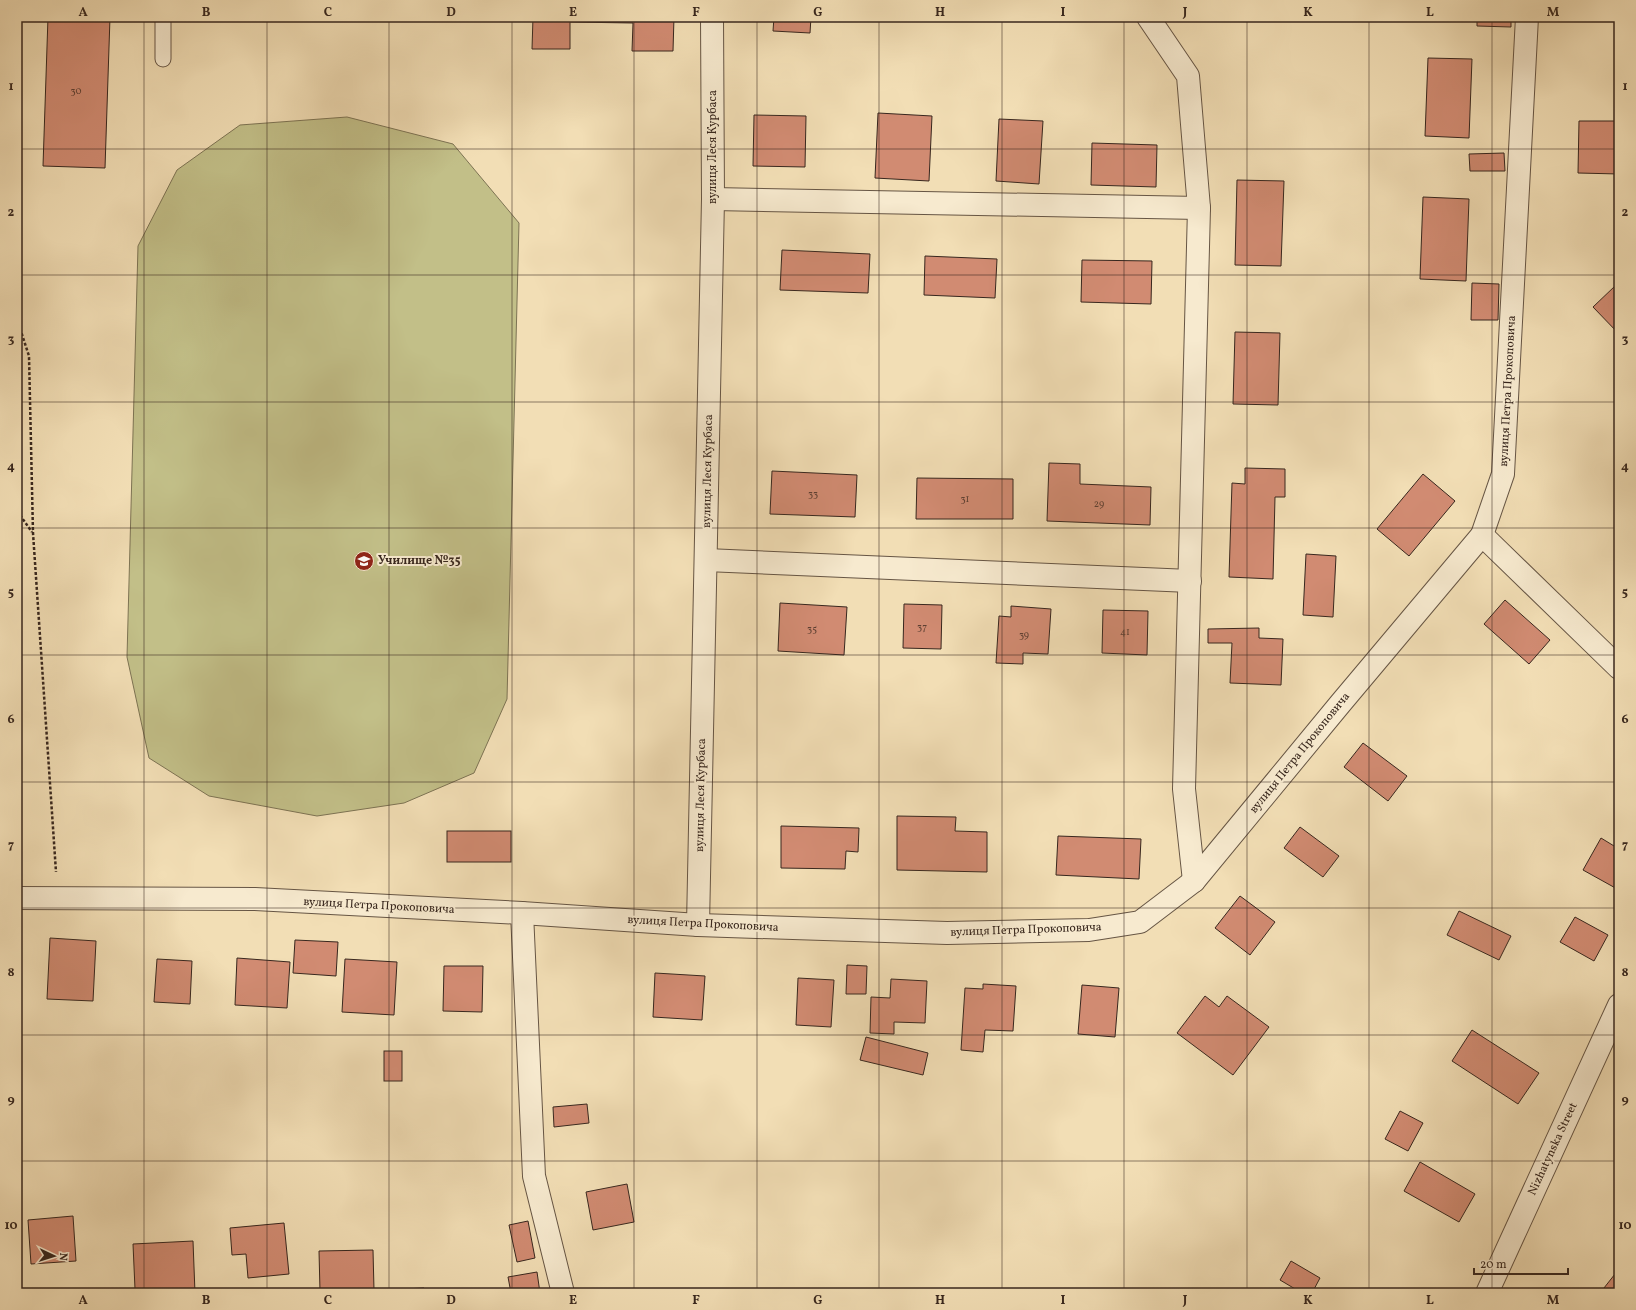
<svg xmlns="http://www.w3.org/2000/svg" width="1636" height="1310" viewBox="0 0 1636 1310" font-family="Vollkorn,serif">
  <rect width="100%" height="100%" fill="#f2deb5"/>
  <filter id="stains"><feTurbulence type="fractalNoise" baseFrequency=".005" numOctaves="4"/><feColorMatrix values="0 0 0 0 .2 0 0 0 0 .09 0 0 0 0 .02 0 0 0 .5 -.17"/></filter>
  <radialGradient id="worn" r=".72"><stop offset=".6" stop-color="#630" stop-opacity="0"/><stop offset="1" stop-color="#630" stop-opacity=".3"/></radialGradient>
  <!-- green -->
  <polygon fill="#c2bf88" stroke="#7d7353" points="347,117 453,144 519,223 507,699 474,773 404,803 317,816 209,796 149,758 127,657 138,246 177,170 240,125"/>
  <!-- building -->
  <g fill="#d18b72" stroke="#38271e">
    <polygon points="48,17 110,17 105,168 43,166"/>
    <polygon points="533,17 674,17 673,51 632,51 633,23 570,22 570,49 532,49"/>
    <polygon points="774,17 811,17 810,33 773,31"/>
    <polygon points="1477,17 1511,17 1511,27 1477,26"/>
    <polygon points="1428,58 1472,59 1469,138 1425,136"/>
    <polygon points="878,113 932,116 929,181 875,178"/>
    <polygon points="754,115 806,116 805,167 753,166"/>
    <polygon points="999,119 1043,121 1039,184 996,181"/>
    <polygon points="1579,121 1619,121 1619,174 1578,173"/>
    <polygon points="1092,143 1157,145 1156,187 1091,185"/>
    <polygon points="1504,153 1505,171 1470,171 1469,154"/>
    <polygon points="1237,180 1284,181 1281,266 1235,265"/>
    <polygon points="1423,197 1469,199 1466,281 1420,279"/>
    <polygon points="782,250 870,254 868,293 780,290"/>
    <polygon points="925,256 997,259 995,298 924,295"/>
    <polygon points="1082,260 1152,261 1151,304 1081,302"/>
    <polygon points="1472,283 1499,284 1498,320 1471,320"/>
    <polygon points="1615,286 1619,290 1619,334 1593,307"/>
    <polygon points="1235,332 1280,333 1278,405 1233,404"/>
    <polygon points="1049,463 1080,464 1080,484 1151,487 1150,525 1047,521"/>
    <polygon points="1245,468 1285,469 1285,497 1275,497 1273,579 1229,577 1232,483 1245,484"/>
    <polygon points="772,471 857,475 855,517 770,514"/>
    <polygon points="1423,474 1455,501 1409,556 1377,529"/>
    <polygon points="917,478 1013,479 1013,519 916,519"/>
    <polygon points="1306,554 1336,556 1333,617 1303,615"/>
    <polygon points="1505,600 1550,640 1529,664 1484,624"/>
    <polygon points="780,603 847,607 844,655 778,651"/>
    <polygon points="904,604 942,605 941,649 903,648"/>
    <polygon points="1011,606 1051,609 1048,654 1023,653 1023,664 996,663 999,616 1011,617"/>
    <polygon points="1103,610 1148,611 1147,655 1102,653"/>
    <polygon points="1259,628 1259,638 1283,639 1281,685 1230,683 1232,643 1208,643 1208,629"/>
    <polygon points="1363,743 1407,776 1388,801 1344,767"/>
    <polygon points="897,816 956,817 955,831 987,832 987,872 897,870"/>
    <polygon points="781,826 859,828 858,852 846,851 845,869 781,868"/>
    <polygon points="1300,827 1339,856 1323,877 1284,848"/>
    <rect x="447" y="831" width="64" height="31"/>
    <polygon points="1058,836 1141,839 1139,879 1056,875"/>
    <polygon points="1601,838 1619,849 1619,890 1583,870"/>
    <polygon points="1240,896 1275,922 1250,955 1215,928"/>
    <polygon points="1459,911 1511,936 1499,960 1447,935"/>
    <polygon points="1575,917 1608,935 1594,961 1560,942"/>
    <polygon points="50,938 96,941 93,1001 47,999"/>
    <polygon points="295,940 338,942 336,976 293,973"/>
    <polygon points="237,958 290,962 287,1008 235,1005"/>
    <polygon points="157,959 192,961 190,1004 154,1002"/>
    <polygon points="345,959 397,962 394,1015 342,1012"/>
    <polygon points="847,965 867,966 866,994 846,994"/>
    <polygon points="444,966 483,966 482,1012 443,1011"/>
    <polygon points="655,973 705,976 702,1020 653,1017"/>
    <polygon points="798,978 834,980 831,1027 796,1025"/>
    <polygon points="891,979 927,981 925,1023 894,1022 894,1034 870,1033 871,997 890,998"/>
    <polygon points="983,984 1016,986 1013,1031 985,1030 983,1052 961,1050 965,988 983,989"/>
    <polygon points="1082,985 1119,988 1115,1037 1078,1034"/>
    <polygon points="1205,996 1219,1007 1227,996 1269,1027 1233,1075 1177,1033"/>
    <polygon points="1472,1030 1539,1073 1518,1104 1452,1061"/>
    <polygon points="866,1037 928,1053 923,1075 860,1060"/>
    <rect x="384" y="1051" width="18" height="30"/>
    <polygon points="587,1104 589,1123 554,1127 553,1107"/>
    <polygon points="1400,1111 1423,1123 1408,1151 1385,1139"/>
    <polygon points="1420,1162 1475,1194 1459,1222 1404,1191"/>
    <polygon points="627,1184 634,1222 593,1230 586,1192"/>
    <polygon points="73,1216 76,1261 31,1264 28,1220"/>
    <polygon points="528,1221 535,1258 517,1262 509,1225"/>
    <polygon points="284,1223 289,1274 248,1278 246,1254 232,1255 230,1228"/>
    <polygon points="193,1241 195,1293 109,1293 108,1290 135,1289 133,1244"/>
    <polygon points="373,1250 374,1290 320,1291 319,1251"/>
    <polygon points="1291,1261 1320,1278 1312,1293 1302,1293 1280,1280"/>
    <polygon points="537,1272 540,1293 511,1293 508,1277"/>
    <polygon points="1615,1274 1619,1278 1619,1293 1600,1293"/>
    <polygon points="424,1288 424,1293 382,1293 382,1290"/>
  </g>
  <g fill="none" stroke-linecap="round" stroke-linejoin="round">
    <defs>
      <polyline id="lane" points="163,59 163,17"/>
      <g id="street">
        <polyline points="1148,17 1188,76 1199,208 1184,789 1194,881"/>
        <polyline points="713,199 1199,208"/>
        <polyline points="1482,535 1619,668"/>
        <polyline points="706,560 1190,581"/>
        <polyline points="17,898 255,899 522,913 698,925 947,933 1089,930 1140,922 1194,881 1340,704 1482,535 1503,474 1527,17"/>
        <polyline points="522,913 534,1176 563,1293"/>
        <polyline points="698,925 713,199 712,17"/>
        <polyline points="1487,1293 1619,1005"/>
      </g>
    </defs>
    <!-- lane casing -->
    <use href="#lane" stroke="#654" stroke-width="17"/>
    <!-- street casing -->
    <use href="#street" stroke="#654" stroke-width="24"/>
    <!-- path -->
    <g stroke="#38271e" stroke-width="2.5" stroke-dasharray="3 2" stroke-linecap="butt">
      <polyline points="17,319 29,356 33,533 56,872"/>
      <polyline points="17,511 32,532"/>
    </g>
    <!-- lane -->
    <use href="#lane" stroke="#f7eacf" stroke-width="15"/>
    <!-- street -->
    <use href="#street" stroke="#f7eacf" stroke-width="22"/>
  </g>
  <!-- grid -->
  <path fill="none" stroke="#38271e" stroke-width="1" stroke-opacity="0.55" d="M144 17V1293M267 17V1293M389 17V1293M512 17V1293M634 17V1293M757 17V1293M879 17V1293M1002 17V1293M1124 17V1293M1247 17V1293M1369 17V1293M1492 17V1293M17 149H1619M17 275H1619M17 402H1619M17 528H1619M17 655H1619M17 782H1619M17 908H1619M17 1035H1619M17 1161H1619"/>
  <!-- icons -->
  <defs>
    <symbol id="university-disc" viewBox="-11 -11 22 22"><circle r="9.5" fill="#8f2418" stroke="#f7eacf"/><path d="M0-5L7-2L0 1L-7-2ZM-4 1L0 2.5L4 1V4Q0 6-4 4Z" fill="#fff"/></symbol>
  </defs>
  <g fill-rule="evenodd">
    <use href="#university-disc" x="353" y="550" width="22" height="22"/>
  </g>
  <g text-anchor="middle" dominant-baseline="central" stroke-width="4" stroke-linejoin="round" paint-order="stroke">
    <!-- number labels -->
    <g font-size="10" fill="#5e4033">
      <text x="76" y="91">30</text>
      <text x="813" y="494">33</text>
      <text x="965" y="499">31</text>
      <text x="1099" y="504">29</text>
      <text x="922" y="627">37</text>
      <text x="812" y="629">35</text>
      <text x="1125" y="632">41</text>
      <text x="1024" y="635">39</text>
    </g>
    <!-- street labels -->
    <g font-size="12" fill="#38271e" stroke="#f7eacf">
      <text transform="translate(713 147) rotate(-90)">вулиця Леся Курбаса</text>
      <text transform="translate(1508 391) rotate(-87)">вулиця Петра Прокоповича</text>
      <text transform="translate(708 471) rotate(-89)">вулиця Леся Курбаса</text>
      <text transform="translate(1300 753) rotate(-51)">вулиця Петра Прокоповича</text>
      <text transform="translate(701 795) rotate(-89)">вулиця Леся Курбаса</text>
      <text transform="translate(379 906) rotate(3)">вулиця Петра Прокоповича</text>
      <text transform="translate(703 924) rotate(3)">вулиця Петра Прокоповича</text>
      <text transform="translate(1026 930) rotate(-2)">вулиця Петра Прокоповича</text>
      <text transform="translate(1553 1149) rotate(-65)">Nizhatynska Street</text>
    </g>
    <!-- poi labels -->
    <g font-size="12" font-weight="bold" fill="#38271e" stroke="#f7eacf" text-anchor="start">
      <text x="378" y="561">Училище №35</text>
    </g>
  </g>
  <!-- margin -->
  <rect width="1636" height="1310" fill="none" stroke="#f2deb5" stroke-width="44"/>
  <!-- north arrow -->
  <g transform="translate(54 1256) rotate(94)" stroke="#f7eacf" stroke-width="3" paint-order="stroke">
  <path d="M0-3L7 15L0 10L-7 15Z" fill="#38271e"/>
  <text y="-6" font-size="11" font-weight="bold" text-anchor="middle" fill="#38271e">N</text>
  </g>
  <!-- scale -->
  <path d="M1474 1268v6h94v-6" fill="none" stroke="#38271e" stroke-width="2"/>
  <text x="1480" y="1268" font-size="12" fill="#38271e" stroke="#f7eacf" stroke-width="3" paint-order="stroke">20 m</text>
  <rect x="22" y="22" width="1592" height="1266" fill="none" stroke="#38271e" stroke-width="1.5"/>
  <g font-size="13" text-anchor="middle" font-weight="bold" fill="#38271e">
    <text x="83" y="16">A</text>
    <text x="206" y="16">B</text>
    <text x="328" y="16">C</text>
    <text x="451" y="16">D</text>
    <text x="573" y="16">E</text>
    <text x="696" y="16">F</text>
    <text x="818" y="16">G</text>
    <text x="940" y="16">H</text>
    <text x="1063" y="16">I</text>
    <text x="1185" y="16">J</text>
    <text x="1308" y="16">K</text>
    <text x="1430" y="16">L</text>
    <text x="1553" y="16">M</text>
    <text x="11" y="90">1</text>
    <text x="1625" y="90">1</text>
    <text x="11" y="216">2</text>
    <text x="1625" y="216">2</text>
    <text x="11" y="343">3</text>
    <text x="1625" y="343">3</text>
    <text x="11" y="470">4</text>
    <text x="1625" y="470">4</text>
    <text x="11" y="596">5</text>
    <text x="1625" y="596">5</text>
    <text x="11" y="723">6</text>
    <text x="1625" y="723">6</text>
    <text x="11" y="849">7</text>
    <text x="1625" y="849">7</text>
    <text x="11" y="976">8</text>
    <text x="1625" y="976">8</text>
    <text x="11" y="1103">9</text>
    <text x="1625" y="1103">9</text>
    <text x="11" y="1229">10</text>
    <text x="1625" y="1229">10</text>
    <text x="83" y="1304">A</text>
    <text x="206" y="1304">B</text>
    <text x="328" y="1304">C</text>
    <text x="451" y="1304">D</text>
    <text x="573" y="1304">E</text>
    <text x="696" y="1304">F</text>
    <text x="818" y="1304">G</text>
    <text x="940" y="1304">H</text>
    <text x="1063" y="1304">I</text>
    <text x="1185" y="1304">J</text>
    <text x="1308" y="1304">K</text>
    <text x="1430" y="1304">L</text>
    <text x="1553" y="1304">M</text>
  </g>
  <rect width="100%" height="100%" filter="url(#stains)"/>
  <rect width="100%" height="100%" fill="url(#worn)"/>
</svg>
